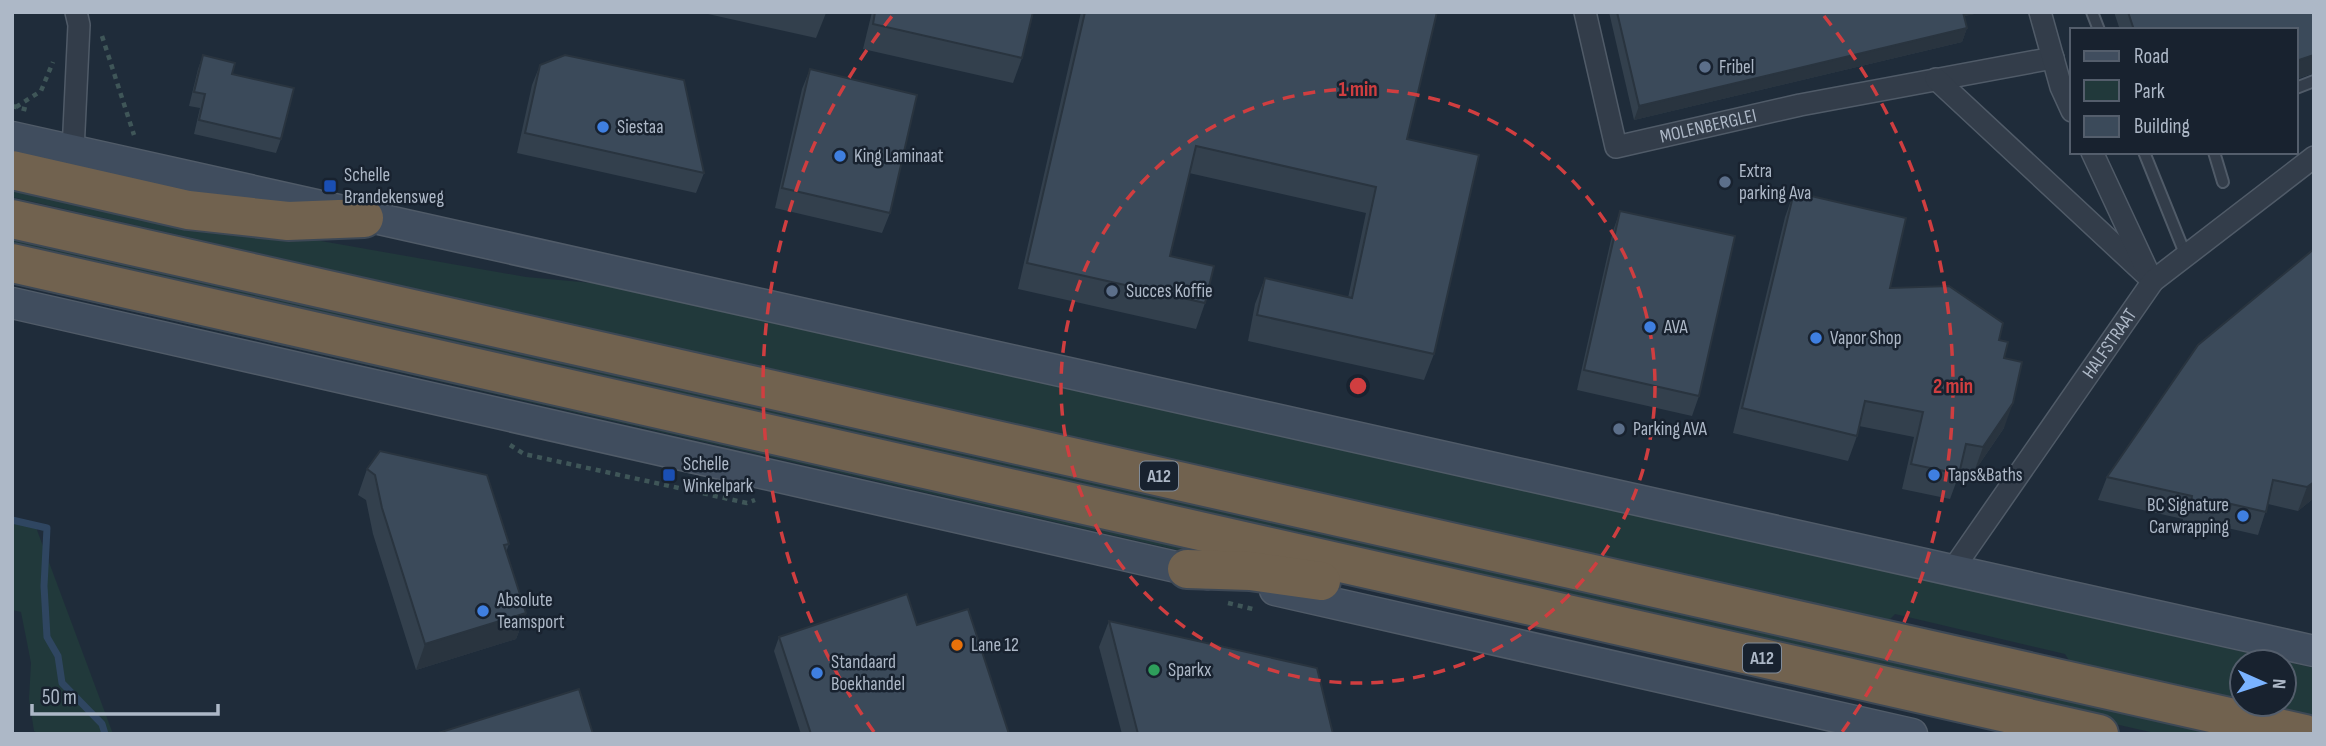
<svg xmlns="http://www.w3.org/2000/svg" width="2326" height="746" viewBox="0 0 2326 746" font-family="'Sofia Sans Condensed',sans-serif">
  <rect width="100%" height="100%" fill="#1f2c3a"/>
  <!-- green -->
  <g fill="#21393b">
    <polygon points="12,179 150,211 526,277 636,287 2314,668 2314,716 2256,704 2284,704 2284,662 2242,662 2242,701 2072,665 2065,654 1895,614 1886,623 12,197"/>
    <polygon points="12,232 2242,734 2159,734 12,249"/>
    <polygon points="12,277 1195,543 1191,553 12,284"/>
    <polygon points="12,517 34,522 113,734 40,734 34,731 29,699 31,663 21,612 12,610"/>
  </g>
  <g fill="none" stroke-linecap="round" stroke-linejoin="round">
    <!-- stream -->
    <polyline stroke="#2f4661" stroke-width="7" points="12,520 47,528 44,586 47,637 58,656 62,683 102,724 105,734"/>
    <defs>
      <g id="service">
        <polyline points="2092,12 2099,30"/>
        <polyline points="2296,88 2314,81"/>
        <polyline points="2144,152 2186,256"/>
        <polyline points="2214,152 2223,182"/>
      </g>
      <g id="minor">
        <path id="s1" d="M1585 12 1616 147 1800 105 2053 58"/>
        <polyline points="2040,12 2061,87 2072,111"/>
        <polyline points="1936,79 2153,281"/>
        <polyline points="73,151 79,25 76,12"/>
        <polyline points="2092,152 2147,270"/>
        <path id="s2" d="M1951 572 2153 281 2314 157"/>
      </g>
      <g id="secondary">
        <polyline points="12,137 2314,651"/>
        <polyline points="12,303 1207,574"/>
        <polyline points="1275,590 1912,734"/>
      </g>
      <g id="motorway">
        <polyline points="12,170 188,210 288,221 364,218"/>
        <polyline points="12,219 2305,734"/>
        <polyline points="12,263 2099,734"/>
        <polyline points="1187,569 1250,571 1321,581"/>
      </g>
    </defs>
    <!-- service casing -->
    <use href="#service" stroke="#505b68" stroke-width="14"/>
    <!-- minor casing -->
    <use href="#minor" stroke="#505b68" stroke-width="24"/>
    <!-- secondary casing -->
    <use href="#secondary" stroke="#505b68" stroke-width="33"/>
    <!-- motorway casing -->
    <use href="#motorway" stroke="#3d4855" stroke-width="42"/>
    <!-- path -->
    <g stroke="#3f5658" stroke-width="4.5" stroke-dasharray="5 5" stroke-linecap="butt">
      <polyline points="102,36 134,135"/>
      <polyline points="12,106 28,110"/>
      <polyline points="16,107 41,91 53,62"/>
      <polyline points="510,445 524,454 747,503 755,500"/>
      <polyline points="1228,603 1257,610"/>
    </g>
    <!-- service -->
    <use href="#service" stroke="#333d4a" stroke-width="10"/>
    <!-- minor -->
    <use href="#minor" stroke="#333d4a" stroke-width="21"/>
    <!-- secondary -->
    <use href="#secondary" stroke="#404d5e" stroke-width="30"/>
    <!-- motorway -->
    <use href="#motorway" stroke="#71624f" stroke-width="38"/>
  </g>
  <!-- wall -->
  <g fill="#33404d">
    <polygon points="709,12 826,13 816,38 708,14"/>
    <polygon points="872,12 1033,12 1022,58 1013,83 863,49"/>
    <polygon points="1081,12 1437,12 1407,139 1434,354 1424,380 1248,341 1255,304 1265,278 1348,298 1366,213 1189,173 1170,256 1205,303 1196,329 1018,289"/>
    <polygon points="1609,12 1984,12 1964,16 1967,28 1962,42 1634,120"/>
    <polygon points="2114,12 2314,12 2314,73 2296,79 2296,30 2120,30"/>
    <polygon points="203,55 232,74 281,139 276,153 194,134 200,108 189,106 198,69"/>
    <polygon points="540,65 704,173 696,193 517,153 532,85"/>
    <polygon points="810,69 890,213 882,233 775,208 802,89"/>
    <polygon points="1794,192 1890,288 1999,340 2004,358 2004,428 1974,472 1961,469 1950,499 1902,489 1914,437 1859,426 1857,436 1848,461 1733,433 1785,217"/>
    <polygon points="1620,211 1699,396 1692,416 1577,390 1613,231"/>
    <polygon points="2314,249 2314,498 2298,511 2268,504 2258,535 2223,527 2221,534 2182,525 2183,519 2098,500 2107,477"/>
    <polygon points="367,469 509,544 506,552 526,613 516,639 416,670 373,534 366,500 358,495"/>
    <polygon points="1109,621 1333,734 1122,734 1099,647"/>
    <polygon points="917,625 1009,734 801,734 774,651 779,637"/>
  </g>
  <!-- shaded-wall -->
  <g fill="#29343f">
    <polygon points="1959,12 1984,12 1956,18"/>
    <polygon points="1967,28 1962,42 1634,120 1639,106"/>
    <polygon points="2314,55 2314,73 2296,79 2296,61"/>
    <polygon points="2013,403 2004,428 1974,472 1983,447"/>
    <polygon points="2314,482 2314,498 2298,511 2307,487"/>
    <polygon points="526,613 516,639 416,670 425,644"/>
  </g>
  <!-- building -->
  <g fill="#3b4a5a" stroke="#29343f" stroke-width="2">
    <polygon points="875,12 1033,12 1022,58 873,24"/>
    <polygon points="1085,12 1437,12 1407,139 1479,155 1434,354 1257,315 1265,278 1352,298 1376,187 1196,146 1170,256 1214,266 1205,303 1027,263"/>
    <polygon points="1617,12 1963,12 1967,28 1639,106"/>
    <polygon points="2128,12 2314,12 2314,55 2296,61 2296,30 2134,30"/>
    <polygon points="203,55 235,63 232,74 294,88 281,139 199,120 205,94 194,92"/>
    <polygon points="565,55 684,80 704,173 525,133 540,65"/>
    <polygon points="810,69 917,95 890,213 782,188"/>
    <polygon points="1794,192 1906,218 1890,288 1949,286 2003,323 1999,340 2008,342 2004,358 2022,362 2013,403 1983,447 1966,444 1959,474 1911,464 1923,412 1865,401 1857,436 1742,408"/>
    <polygon points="1620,211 1735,236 1699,396 1584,370"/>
    <polygon points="2314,249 2314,482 2307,487 2273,480 2266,512 2231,504 2229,511 2191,502 2192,496 2107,477 2198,345"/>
    <polygon points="380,451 487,475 509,544 504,545 526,613 425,644 382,508 375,475 367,469"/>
    <polygon points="907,594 917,625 968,609 1009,734 811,734 779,637"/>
    <polygon points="1109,621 1317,668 1333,734 1138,734"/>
    <polygon points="579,689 593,734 435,734"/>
  </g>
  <!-- distance rings -->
  <g fill="none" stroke="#d03e40" stroke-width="3.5" stroke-dasharray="12 9">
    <circle cx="1358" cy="386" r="297"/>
    <path d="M874 732A595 595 0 0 1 892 16M1824 16A595 595 0 0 1 1842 732"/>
  </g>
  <!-- markers -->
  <g fill="#5c6f8a" stroke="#18222f" stroke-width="2.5">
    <circle cx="1705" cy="67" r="7"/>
    <circle cx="1725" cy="182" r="7"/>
    <circle cx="1112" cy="291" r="7"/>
    <circle cx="1619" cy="429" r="7"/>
  </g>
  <g fill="#3f7fe0" stroke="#18222f" stroke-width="2.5">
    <circle cx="603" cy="127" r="7"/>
    <circle cx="840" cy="156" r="7"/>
    <circle cx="1650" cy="327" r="7"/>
    <circle cx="1816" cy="338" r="7"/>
    <circle cx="1934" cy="475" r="7"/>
    <circle cx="2243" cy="516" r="7"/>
    <circle cx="483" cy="611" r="7"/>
    <circle cx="817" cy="673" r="7"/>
  </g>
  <g fill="#1a4fb4" stroke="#18222f" stroke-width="2.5">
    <rect x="323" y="179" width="14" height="14" rx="3.5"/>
    <rect x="662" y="468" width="14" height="14" rx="3.5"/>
  </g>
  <circle fill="#e8710a" stroke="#18222f" stroke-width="2.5" cx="957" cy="645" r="7"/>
  <circle fill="#2e9e5b" stroke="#18222f" stroke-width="2.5" cx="1154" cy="670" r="7"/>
  <g text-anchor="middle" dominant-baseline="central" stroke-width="5" stroke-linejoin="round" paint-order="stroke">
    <!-- shield labels -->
    <g fill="#18222f" stroke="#808b99" stroke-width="2">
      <rect x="1140" y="461.5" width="38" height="29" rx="5"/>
      <rect x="1743" y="643.5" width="38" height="29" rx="5"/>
    </g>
    <g font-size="18" font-weight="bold" fill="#adb8c7">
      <text x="1159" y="476">A12</text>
      <text x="1762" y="658">A12</text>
    </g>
    <!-- poi labels -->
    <g font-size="19" fill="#adb8c7" stroke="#18222f" text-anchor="start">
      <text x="1719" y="67">Fribel</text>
      <text x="617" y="127">Siestaa</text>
      <text x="854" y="156">King Laminaat</text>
      <text x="1739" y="171">Extra<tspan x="1739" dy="22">parking Ava</tspan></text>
      <text x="344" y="175">Schelle<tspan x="344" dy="22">Brandekensweg</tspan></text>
      <text x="1126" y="291">Succes Koffie</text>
      <text x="1664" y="327">AVA</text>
      <text x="1830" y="338">Vapor Shop</text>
      <text x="1633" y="429">Parking AVA</text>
      <text x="683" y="464">Schelle<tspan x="683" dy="22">Winkelpark</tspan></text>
      <text x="1948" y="475">Taps&amp;Baths</text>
      <text x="2229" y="505" text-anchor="end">BC Signature<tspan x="2229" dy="22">Carwrapping</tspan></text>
      <text x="497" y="600">Absolute<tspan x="497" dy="22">Teamsport</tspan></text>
      <text x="971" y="645">Lane 12</text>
      <text x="831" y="662">Standaard<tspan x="831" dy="22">Boekhandel</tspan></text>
      <text x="1168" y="670">Sparkx</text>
    </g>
    <!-- street labels -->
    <g font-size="19" fill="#adb8c7" stroke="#18222f">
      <text stroke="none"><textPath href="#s1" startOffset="233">MOLENBERGLEI</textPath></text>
      <text stroke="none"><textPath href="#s2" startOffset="278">HALFSTRAAT</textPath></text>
    </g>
  </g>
  <circle cx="1358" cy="386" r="10" fill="#d03e40" stroke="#18222f" stroke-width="3.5"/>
  <g font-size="21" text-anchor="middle" font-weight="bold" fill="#d03e40" stroke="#18222f" stroke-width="5" stroke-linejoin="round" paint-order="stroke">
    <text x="1358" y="96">1 min</text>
    <text x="1953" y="393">2 min</text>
  </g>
  <!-- border -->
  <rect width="2326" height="746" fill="none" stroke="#adb8c7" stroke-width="28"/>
  <!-- legend -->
  <rect x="2070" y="28" width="228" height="126" fill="#18222f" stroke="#545e6c" stroke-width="2"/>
  <rect x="2084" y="51" width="35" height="10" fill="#404d5e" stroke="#545e6c" stroke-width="2"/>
  <text x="2134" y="63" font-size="21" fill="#adb8c7">Road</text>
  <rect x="2084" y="80" width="35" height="21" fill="#21393b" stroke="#545e6c" stroke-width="2"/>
  <text x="2134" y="98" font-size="21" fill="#adb8c7">Park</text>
  <rect x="2084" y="116" width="35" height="21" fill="#3b4a5a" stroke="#545e6c" stroke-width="2"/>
  <text x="2134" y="133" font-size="21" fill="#adb8c7">Building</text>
  <!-- north arrow -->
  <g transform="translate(2263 683) rotate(93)"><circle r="33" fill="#18222f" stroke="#545e6c" stroke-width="2"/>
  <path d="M0-5L12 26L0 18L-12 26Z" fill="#7ab3ff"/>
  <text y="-10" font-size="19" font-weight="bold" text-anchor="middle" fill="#adb8c7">N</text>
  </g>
  <!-- scale -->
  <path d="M32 704v10h186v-10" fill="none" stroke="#adb8c7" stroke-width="3.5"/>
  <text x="42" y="704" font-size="21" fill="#adb8c7" stroke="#18222f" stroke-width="5" paint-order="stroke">50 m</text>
</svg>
